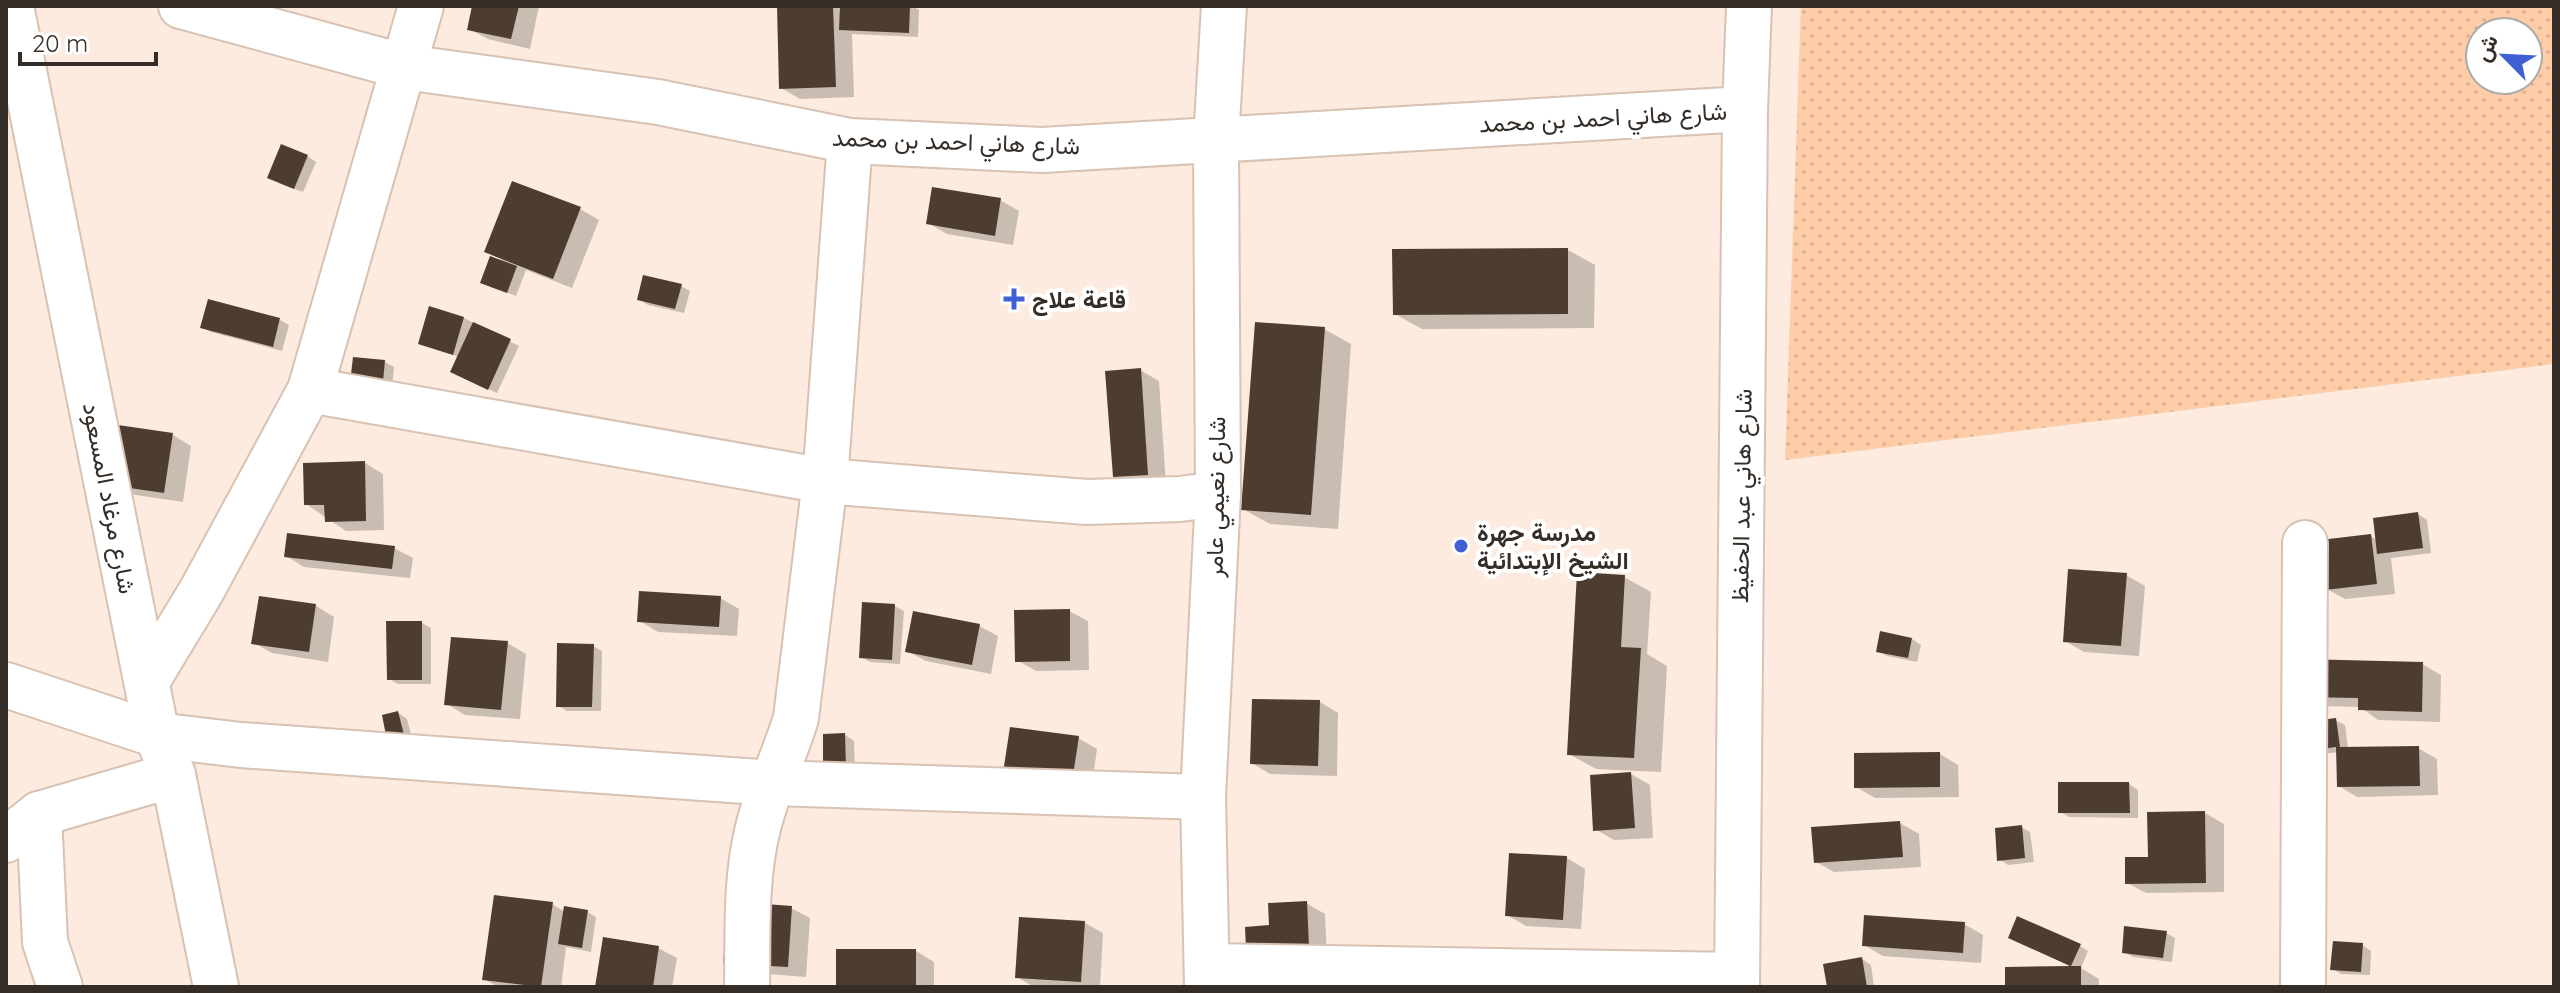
<svg xmlns="http://www.w3.org/2000/svg" width="2560" height="993" viewBox="0 0 2560 993" font-family="Quicksand,Vazirmatn,sans-serif">
  <defs>
    <pattern id="park-dots" width="8" height="8" patternUnits="userSpaceOnUse" patternTransform="scale(2)"><rect width="8" height="8" fill="#fecca7"/><path d="M2 2h.1M6 6h.1" fill="none" stroke="#dab090" stroke-width="1.8" stroke-linecap="round"/></pattern>
  </defs>
  <rect width="100%" height="100%" fill="#fcebde"/>
  <!-- park -->
  <path fill="url(#park-dots)" fill-rule="evenodd" d="M1801 6H2554V364L1785 460ZM2480 32H2528V80H2480Z"/>
  <!-- shadow -->
  <g fill="#0003">
    <polygon points="474,6 539,6 530,49 488,39 469,29"/>
    <polygon points="835,6 842,10 842,6 912,6 919,10 918,37 852,34 854,97 800,99 781,88 779,7"/>
    <polygon points="307,156 316,162 303,192 278,183"/>
    <polygon points="513,183 580,209 599,220 572,288 526,270 516,296 491,287 502,260 486,251"/>
    <polygon points="1000,200 1019,211 1013,245 947,234 928,223"/>
    <polygon points="1568,250 1595,265 1594,328 1422,329 1395,314"/>
    <polygon points="681,286 690,291 684,313 648,305 639,299"/>
    <polygon points="431,308 464,318 519,346 497,393 461,376 459,357 421,343"/>
    <polygon points="280,320 289,325 282,351 211,332 202,327"/>
    <polygon points="1324,329 1351,344 1338,529 1270,524 1243,509"/>
    <polygon points="385,362 394,367 390,407 360,404"/>
    <polygon points="1140,370 1159,381 1166,485 1134,487 1115,476"/>
    <polygon points="173,435 191,446 183,502 123,493"/>
    <polygon points="365,463 383,474 384,530 346,531 306,504"/>
    <polygon points="2418,514 2427,520 2431,553 2391,558 2395,594 2345,599 2327,589 2371,536 2377,540"/>
    <polygon points="394,548 413,558 410,578 304,567 286,556"/>
    <polygon points="2126,575 2145,586 2139,656 2084,652 2065,641"/>
    <polygon points="1624,577 1651,592 1647,654 1667,666 1661,772 1596,769 1569,754"/>
    <polygon points="260,598 316,606 334,617 328,662 272,653 254,643"/>
    <polygon points="720,598 739,609 737,636 658,632 640,621"/>
    <polygon points="895,606 904,611 900,664 870,662 861,657"/>
    <polygon points="1069,611 1088,621 1089,670 1036,671 1017,660"/>
    <polygon points="422,623 431,628 431,684 398,684 389,679"/>
    <polygon points="979,626 998,636 991,674 926,661 907,651"/>
    <polygon points="1912,639 1921,645 1917,662 1887,656 1878,651"/>
    <polygon points="507,643 526,654 520,719 465,715 447,704"/>
    <polygon points="593,646 602,651 601,711 567,711 558,706"/>
    <polygon points="2422,664 2441,675 2440,722 2378,720 2360,707 2321,706 2302,696"/>
    <polygon points="1320,702 1338,713 1337,776 1270,774 1252,763"/>
    <polygon points="398,713 407,719 415,751 384,716"/>
    <polygon points="2335,720 2345,725 2348,749 2418,748 2437,759 2438,795 2357,797 2339,786 2338,752 2311,756"/>
    <polygon points="845,735 854,741 855,774 834,775"/>
    <polygon points="1078,738 1097,749 1091,791 1024,782"/>
    <polygon points="1940,754 1958,765 1959,797 1875,798 1856,787"/>
    <polygon points="1631,774 1650,785 1653,838 1614,840 1595,829"/>
    <polygon points="2129,784 2138,790 2138,818 2069,817 2060,812"/>
    <polygon points="2205,813 2224,824 2224,892 2146,893 2127,883"/>
    <polygon points="1900,823 1919,834 1921,867 1834,872 1816,862"/>
    <polygon points="2021,827 2030,832 2034,862 2008,865 1999,859"/>
    <polygon points="1567,858 1585,869 1581,929 1526,926 1507,915"/>
    <polygon points="1306,903 1325,914 1328,980 1271,927"/>
    <polygon points="552,904 565,912 587,912 596,917 591,952 566,947 561,987 498,987 484,979"/>
    <polygon points="791,908 810,918 806,977 744,972"/>
    <polygon points="1085,923 1103,933 1100,987 1034,987 1017,977"/>
    <polygon points="1964,924 1983,935 1981,963 1883,956 1864,945"/>
    <polygon points="2166,933 2175,938 2172,962 2133,957 2124,952"/>
    <polygon points="2019,942 2080,946 2088,951 2081,968 2099,979 2099,987 2007,987 2077,968"/>
    <polygon points="2362,945 2371,951 2370,975 2341,974 2332,968"/>
    <polygon points="658,948 677,958 672,987 597,987"/>
    <polygon points="916,951 934,962 934,987 838,987"/>
    <polygon points="1862,959 1871,965 1874,987 1829,987"/>
  </g>
  <!-- building -->
  <g fill="#4d3c30">
    <polygon points="472,6 519,6 511,39 467,30"/>
    <polygon points="777,6 833,6 836,87 779,89"/>
    <polygon points="840,6 910,6 909,33 839,30"/>
    <polygon points="281,144 308,155 294,189 267,178"/>
    <polygon points="512,181 581,207 553,279 484,252"/>
    <polygon points="932,187 1001,198 995,236 926,224"/>
    <polygon points="1568,248 1568,314 1393,315 1392,249"/>
    <polygon points="490,256 517,266 507,293 480,283"/>
    <polygon points="643,275 682,284 675,309 637,300"/>
    <polygon points="208,299 280,318 273,347 200,328"/>
    <polygon points="429,306 464,317 453,355 418,344"/>
    <polygon points="473,322 511,339 488,390 450,372"/>
    <polygon points="1255,322 1325,327 1311,515 1241,510"/>
    <polygon points="353,357 385,360 381,403 348,400"/>
    <polygon points="1141,368 1148,475 1113,477 1105,371"/>
    <polygon points="111,424 173,433 164,493 102,484"/>
    <polygon points="365,461 366,521 325,522 324,505 304,505 303,463"/>
    <polygon points="2418,512 2423,548 2377,554 2373,518"/>
    <polygon points="287,533 395,546 392,569 284,557"/>
    <polygon points="2371,534 2377,584 2325,590 2320,540"/>
    <polygon points="2068,569 2127,573 2121,646 2063,642"/>
    <polygon points="1577,572 1625,575 1621,647 1641,648 1634,758 1567,755"/>
    <polygon points="639,591 721,596 719,627 637,622"/>
    <polygon points="259,596 316,604 309,652 251,644"/>
    <polygon points="862,602 895,604 892,660 859,658"/>
    <polygon points="1070,609 1070,661 1015,662 1014,610"/>
    <polygon points="913,611 980,624 972,665 905,652"/>
    <polygon points="386,621 422,621 422,680 387,680"/>
    <polygon points="1880,631 1912,638 1908,658 1876,652"/>
    <polygon points="451,637 508,641 501,710 444,705"/>
    <polygon points="557,643 594,644 592,707 556,707"/>
    <polygon points="2301,659 2423,662 2422,712 2358,710 2358,698 2300,697"/>
    <polygon points="1252,699 1320,700 1318,766 1250,764"/>
    <polygon points="398,711 407,747 389,751 382,715"/>
    <polygon points="2336,718 2340,747 2419,746 2420,786 2337,787 2336,747 2300,752 2296,723"/>
    <polygon points="1010,727 1079,736 1072,782 1003,773"/>
    <polygon points="845,733 846,770 823,771 823,734"/>
    <polygon points="1940,752 1940,787 1854,788 1854,753"/>
    <polygon points="1631,772 1635,828 1593,831 1590,775"/>
    <polygon points="2058,782 2129,782 2130,813 2058,813"/>
    <polygon points="2205,811 2206,883 2125,884 2125,857 2148,857 2147,812"/>
    <polygon points="1900,821 1903,857 1814,863 1811,827"/>
    <polygon points="2022,825 2025,858 1997,861 1995,828"/>
    <polygon points="1509,853 1567,856 1563,920 1505,916"/>
    <polygon points="494,895 553,902 541,987 482,980"/>
    <polygon points="728,901 792,906 788,967 723,963"/>
    <polygon points="1307,901 1310,970 1247,973 1245,927 1269,925 1268,903"/>
    <polygon points="564,906 588,910 582,948 558,944"/>
    <polygon points="1864,915 1965,922 1963,953 1862,946"/>
    <polygon points="2017,916 2081,944 2071,966 2081,966 2081,987 2005,987 2005,967 2070,966 2008,938"/>
    <polygon points="1019,917 1085,921 1081,982 1015,978"/>
    <polygon points="2124,926 2167,931 2163,958 2122,953"/>
    <polygon points="603,937 659,946 653,987 595,987"/>
    <polygon points="2333,941 2363,943 2361,972 2330,970"/>
    <rect x="836" y="949" width="80" height="38"/>
    <polygon points="1862,957 1867,987 1827,987 1823,964"/>
  </g>
  <g fill="none" stroke-linecap="round" stroke-linejoin="round">
    <defs>
      <g id="street">
        <polyline points="11,6 157,735 173,775 216,987"/>
        <polyline points="181,6 405,67 658,102 850,141 1042,150 1745,109"/>
        <polyline points="310,390 825,481 1087,502 1180,499 1218,494"/>
        <polyline points="147,681 202,590 310,390 421,6"/>
        <polyline points="6,685 157,735 241,745 773,783 1203,797"/>
        <polyline points="39,814 45,942 60,987"/>
        <polyline points="6,840 39,814 173,775"/>
        <polyline points="1207,966 1737,975"/>
        <path d="M747 987C748 934 745 879 758 828 767 790 785 755 796 718L825 481 850 141"/>
        <polyline points="1207,987 1203,797 1218,494 1216,140 1224,6"/>
        <polyline points="1737,987 1745,109 1749,6"/>
        <polyline points="2303,987 2305,543"/>
      </g>
    </defs>
    <!-- street casing -->
    <use href="#street" stroke="#d7c2b3" stroke-width="48"/>
    <!-- street -->
    <use href="#street" stroke="#fff" stroke-width="44"/>
  </g>
  <!-- markers -->
  <g fill="#3f60d2" stroke="#fff" stroke-width="3">
    <path d="M1010 287h8v8h8v8h-8v8h-8v-8h-8v-8h8z"/>
    <circle cx="1461" cy="546" r="8"/>
  </g>
  <g text-anchor="middle" dominant-baseline="central" stroke-width="8" stroke-linejoin="round" paint-order="stroke">
    <!-- street labels -->
    <g font-size="24" fill="#352d27" stroke="#fff">
      <text transform="translate(1603 117) rotate(-3)">شارع هاني احمد بن محمد</text>
      <text transform="translate(956 141) rotate(2)">شارع هاني احمد بن محمد</text>
      <text transform="translate(1741 496) rotate(-89)">شارع هاني عبد الحفيظ</text>
      <text transform="translate(1215 497) rotate(-89)">شارع نعيمي عامر</text>
      <text transform="translate(110 498) rotate(79)">شارع مرغاد المسعود</text>
    </g>
    <!-- poi labels -->
    <g font-size="24" font-weight="bold" fill="#352d27" stroke="#fff" text-anchor="start">
      <text x="1032" y="299">قاعة علاج</text>
      <text x="1477" y="532">مدرسة جهرة<tspan x="1477" dy="28">الشيخ الإبتدائية</tspan></text>
    </g>
  </g>
  <!-- border -->
  <rect width="2560" height="993" fill="none" stroke="#352d27" stroke-width="16"/>
  <!-- north arrow -->
  <g transform="translate(2504 56) rotate(294)"><circle r="38" fill="#ffffff" stroke="#aeaba9" stroke-width="2"/>
  <path d="M0-6L14 30L0 20L-14 30Z" fill="#3f60d2"/>
  <text y="-12" font-size="22" font-weight="bold" text-anchor="middle" fill="#352d27">ش</text>
  </g>
  <!-- scale -->
  <path d="M20 52v12h136v-12" fill="none" stroke="#352d27" stroke-width="4"/>
  <text x="32" y="52" font-size="24" fill="#352d27" stroke="#ffffff" stroke-width="6" paint-order="stroke">20 m</text>
</svg>
